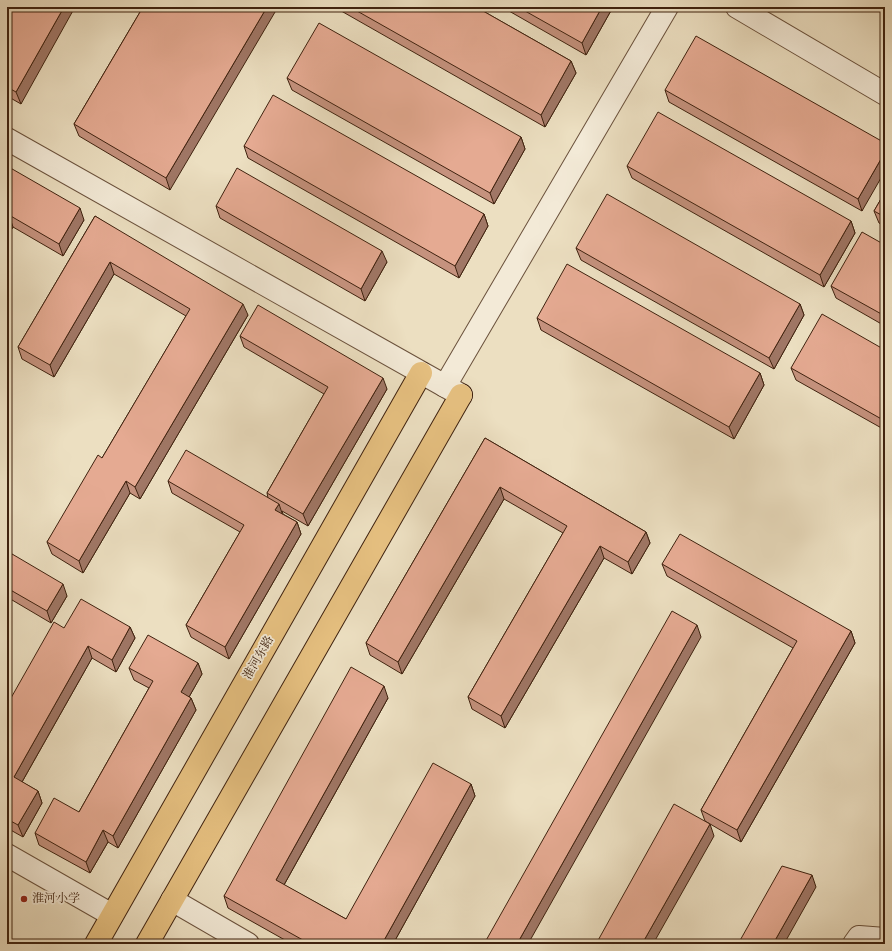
<svg xmlns="http://www.w3.org/2000/svg" width="892" height="951" viewBox="0 0 892 951" font-family="Vollkorn,'Noto Serif SC',serif">
  <rect width="100%" height="100%" fill="#ecdfc1"/>
  <filter id="stains"><feTurbulence type="fractalNoise" baseFrequency=".005" numOctaves="4"/><feColorMatrix values="0 0 0 0 .2 0 0 0 0 .09 0 0 0 0 .02 0 0 0 .5 -.17"/></filter>
  <radialGradient id="worn" r=".72"><stop offset=".6" stop-color="#630" stop-opacity="0"/><stop offset="1" stop-color="#630" stop-opacity=".3"/></radialGradient>
  <g fill="none" stroke-linecap="round" stroke-linejoin="round">
    <defs>
      <g id="minor">
        <polyline points="737,7 885,94"/>
        <polyline points="7,139 461,395"/>
        <polyline points="445,386 667,7"/>
        <polyline points="7,855 112,915"/>
        <polyline points="172,900 248,944"/>
        <polyline points="854,944 859,937 885,939"/>
      </g>
      <g id="major">
        <polyline points="96,944 421,373"/>
        <polyline points="147,944 461,395"/>
      </g>
    </defs>
    <!-- minor casing -->
    <use href="#minor" stroke="#6a513c" stroke-width="24"/>
    <!-- major casing -->
    <use href="#major" stroke="#3f220f" stroke-width="24"/>
    <!-- minor -->
    <use href="#minor" stroke="#f3ead7" stroke-width="22"/>
    <!-- major -->
    <use href="#major" stroke="#e6c080" stroke-width="22"/>
    <!-- rail -->
    <polyline stroke="#3f220f" stroke-width="3" stroke-dasharray="7 7" stroke-linecap="butt" points="884,812 885,812"/>
  </g>
  <!-- wall -->
  <g fill="#c5927e" stroke="#3f220f">
    <polygon points="7,7 21,104 7,96"/>
    <polygon points="143,7 170,190 79,136 74,124"/>
    <polygon points="335,7 476,7 571,61 576,73 545,127 336,8"/>
    <polygon points="502,7 613,7 586,55"/>
    <polygon points="287,78 521,137 525,149 494,204 292,90"/>
    <polygon points="665,90 885,143 862,211 669,102"/>
    <polygon points="244,146 484,214 488,226 459,278 248,158"/>
    <polygon points="7,166 84,220 63,256 13,227 7,237"/>
    <polygon points="627,166 851,221 855,233 824,287 632,178"/>
    <polygon points="885,192 885,226 879,223 874,211"/>
    <polygon points="216,206 387,262 365,301 220,218"/>
    <polygon points="95,216 248,315 140,499 130,493 83,573 52,554 47,542 102,458 186,316 114,274 54,377 22,359 18,347"/>
    <polygon points="885,245 885,326 836,298 831,286"/>
    <polygon points="576,248 800,304 804,315 774,369 581,260"/>
    <polygon points="537,318 760,373 764,385 734,439 541,330"/>
    <polygon points="240,336 387,389 308,526 282,511 283,514 297,522 301,534 229,659 191,637 186,625 240,532 172,493 168,481 268,498 267,493 324,394 244,347"/>
    <polygon points="885,350 885,430 796,380 791,368"/>
    <polygon points="485,438 646,532 650,543 632,574 604,558 505,728 472,709 468,697 563,533 504,499 402,674 370,655 366,643"/>
    <polygon points="7,551 67,596 51,623 7,597"/>
    <polygon points="662,564 851,631 855,643 741,842 705,821 701,810 793,648 667,576"/>
    <polygon points="130,627 135,638 116,672 92,658 22,782 38,791 42,803 23,837 7,828 7,705 64,628"/>
    <polygon points="198,663 202,674 189,697 191,698 196,710 118,848 108,842 90,873 39,845 35,833 79,812 149,688 134,680 129,668"/>
    <polygon points="388,698 284,885 346,919 471,784 475,796 393,944 292,944 228,908 224,896"/>
  </g>
  <!-- shaded-wall -->
  <g fill="#a07766" stroke="#3f220f">
    <polygon points="64,7 75,7 21,104 16,92"/>
    <polygon points="267,7 278,7 170,190 166,178"/>
    <polygon points="602,7 613,7 586,55 582,43"/>
    <polygon points="571,61 576,73 545,127 541,115"/>
    <polygon points="521,137 525,149 494,204 490,193"/>
    <polygon points="885,152 885,171 862,211 858,199"/>
    <polygon points="80,208 84,220 63,256 59,244"/>
    <polygon points="484,214 488,226 459,278 455,266"/>
    <polygon points="9,215 13,227 7,237 7,218"/>
    <polygon points="851,221 855,233 824,287 820,275"/>
    <polygon points="382,251 387,262 365,301 361,289"/>
    <polygon points="110,262 114,274 54,377 50,365"/>
    <polygon points="243,304 248,315 140,499 135,487"/>
    <polygon points="800,304 804,315 774,369 769,358"/>
    <polygon points="760,373 764,385 734,439 729,427"/>
    <polygon points="383,378 387,389 308,526 303,514"/>
    <polygon points="126,481 130,493 83,573 79,561"/>
    <polygon points="500,487 504,499 402,674 398,662"/>
    <polygon points="279,504 283,516 275,510"/>
    <polygon points="297,522 301,534 229,659 225,647"/>
    <polygon points="646,532 650,543 632,574 628,562"/>
    <polygon points="600,546 604,558 505,728 501,716"/>
    <polygon points="63,584 67,596 51,623 47,611"/>
    <polygon points="697,625 701,637 528,944 517,944"/>
    <polygon points="130,627 135,638 116,672 112,660"/>
    <polygon points="851,631 855,643 741,842 737,830"/>
    <polygon points="88,646 92,658 18,789 14,777"/>
    <polygon points="198,663 202,674 185,704 181,692"/>
    <polygon points="384,686 388,698 280,892 276,880"/>
    <polygon points="191,698 196,710 118,848 113,836"/>
    <polygon points="471,784 475,796 393,944 382,944"/>
    <polygon points="38,791 42,803 23,837 18,825"/>
    <polygon points="710,824 714,836 653,944 642,944"/>
    <polygon points="103,830 108,842 90,873 86,862"/>
    <polygon points="812,875 816,887 784,944 773,944"/>
  </g>
  <!-- building -->
  <g fill="#e5aa92" stroke="#3f220f">
    <polygon points="7,7 64,7 16,92 7,87"/>
    <polygon points="143,7 267,7 166,178 74,124"/>
    <polygon points="350,7 476,7 571,61 541,115"/>
    <polygon points="518,7 602,7 582,43"/>
    <polygon points="319,23 521,137 490,193 287,78"/>
    <polygon points="696,36 885,143 885,152 858,199 665,90"/>
    <polygon points="273,95 484,214 455,266 244,146"/>
    <polygon points="658,112 851,221 820,275 627,166"/>
    <polygon points="7,166 80,208 59,244 9,215 7,218"/>
    <polygon points="237,168 382,251 361,289 216,206"/>
    <polygon points="885,192 885,217 874,211"/>
    <polygon points="607,194 800,304 769,358 576,248"/>
    <polygon points="95,216 243,304 135,487 126,481 79,561 47,542 98,455 102,458 190,309 110,262 50,365 18,347"/>
    <polygon points="862,232 885,245 885,316 831,286"/>
    <polygon points="567,264 760,373 729,427 537,318"/>
    <polygon points="258,305 383,378 303,514 267,493 328,387 240,336"/>
    <polygon points="822,314 885,350 885,421 791,368"/>
    <polygon points="485,438 646,532 628,562 600,546 501,716 468,697 567,526 500,487 398,662 366,643"/>
    <polygon points="186,450 279,504 275,510 297,522 225,647 186,625 244,525 168,481"/>
    <polygon points="680,534 851,631 737,830 701,810 797,641 662,564"/>
    <polygon points="7,551 63,584 47,611 7,588"/>
    <polygon points="81,599 130,627 112,660 88,646 14,777 38,791 18,825 7,819 7,705 54,622 64,628"/>
    <polygon points="672,611 697,625 517,944 484,944"/>
    <polygon points="148,635 198,663 181,692 191,698 113,836 103,830 86,862 35,833 54,798 79,812 153,681 129,668"/>
    <polygon points="351,667 384,686 276,880 346,919 433,763 471,784 382,944 310,944 224,896"/>
    <polygon points="674,804 710,824 642,944 596,944"/>
    <polygon points="782,866 812,875 773,944 738,944"/>
  </g>
  <!-- markers -->
  <circle fill="#8f2418" stroke="#f3ead7" stroke-width="1.5" cx="24" cy="899" r="4"/>
  <g text-anchor="middle" dominant-baseline="central" stroke-width="3.5" stroke-linejoin="round" paint-order="stroke">
    <!-- street labels -->
    <g font-size="12" fill="#3f220f" stroke="#f3ead7">
      <text transform="translate(259 658) rotate(-60)">淮河东路</text>
    </g>
    <!-- poi labels -->
    <g font-size="12" fill="#3f220f" stroke="#f3ead7" text-anchor="start">
      <text x="32" y="899">淮河小学</text>
    </g>
  </g>
  <!-- margin -->
  <rect width="892" height="951" fill="none" stroke="#ecdfc1" stroke-width="24"/>
  <rect x="8" y="8" width="876" height="935" fill="none" stroke="#3f220f" stroke-width="2"/>
  <rect x="12" y="12" width="868" height="927" fill="none" stroke="#3f220f"/>
  <rect width="100%" height="100%" filter="url(#stains)"/>
  <rect width="100%" height="100%" fill="url(#worn)"/>
</svg>
